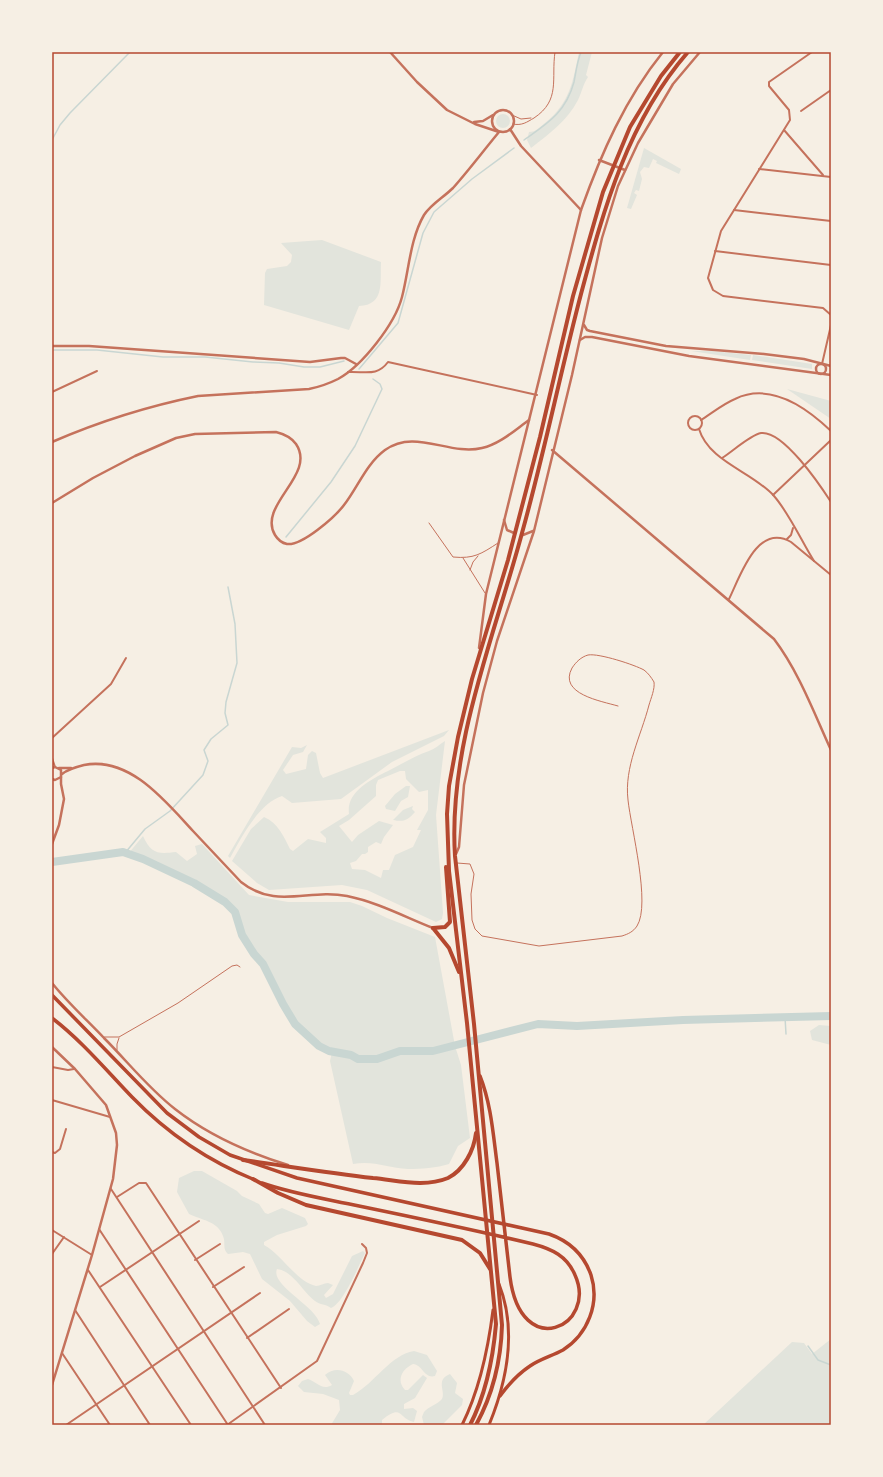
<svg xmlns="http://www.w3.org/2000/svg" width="883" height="1477" viewBox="0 0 883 1477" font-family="'Space Grotesk',sans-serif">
  <rect width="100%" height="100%" fill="#f6efe4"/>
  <!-- green -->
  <g fill="#e2e4dc" fill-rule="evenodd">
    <path d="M579 52H592L586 75 588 77C583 84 582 92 578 100 567 121 550 133 531 148L527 140 529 132C536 132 540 127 545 123 570 103 573 81 579 52Z"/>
    <circle cx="503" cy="121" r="7"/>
    <polygon points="644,148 681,169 679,174 656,163 657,161 653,159 649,168 644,167 640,172 642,179 639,191 636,190 634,193 637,195 631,209 627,208"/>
    <path d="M322 240 381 262C380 282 385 305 359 306L349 330 264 305 265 273 267 269 287 266 291 262 292 255 281 243Z"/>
    <polygon points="691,351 712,351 751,355 750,360"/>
    <polygon points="753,355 812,364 812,369 752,360"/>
    <polygon points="787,389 831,401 831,419"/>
    <path d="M449 730 444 736 392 762 341 799 292 803 282 796C259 803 241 838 230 858L228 856 292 747 301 748 307 745 303 752 293 755 283 770 286 774 306 769 308 755 312 751 316 753 320 773 323 778Z"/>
    <path d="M445 741 436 815 443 913 442 919 436 922 367 890 342 885 269 890 257 883 232 861 251 829 264 817C278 823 284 837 290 849L293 851 308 839 326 843V838L320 832 349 814C346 792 370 780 388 771 402 764 414 756 429 751 435 749 440 744 445 741ZM400 771H405L406 779 419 792 428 790V810L417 830H421L413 847 395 855 389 870H383L381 878 365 870 352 869 350 863 356 861 362 854H365L368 852V847L376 842 381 844 384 837 393 825 379 821 358 835 352 842 339 826 349 820 376 796V785L378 780Z"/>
    <polygon points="406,786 410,786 408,797 401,801 395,811 386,809 385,806 395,794"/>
    <path d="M413 806 412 809 415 812C407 821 403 822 393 820L403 810Z"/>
    <path d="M143 836C151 854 158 854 176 852L187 861 197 854 195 846 202 844 249 895 288 902H350L362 906 387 918 435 937 455 1046 461 1065 470 1138 458 1146 449 1164C437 1168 421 1169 408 1169 388 1168 373 1160 353 1164L330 1061 332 1052 319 1046 293 1021 264 964 254 954 239 929 236 915 233 909 194 883 128 854Z"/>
    <polygon points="819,1025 831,1026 831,1045 812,1040 810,1031"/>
    <path d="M194 1171H202L237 1191 242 1196 259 1204 265 1213 268 1214 282 1208 305 1218 308 1224 306 1226 277 1235 264 1242V1245C281 1254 297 1282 316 1286 320 1286 324 1283 328 1283L333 1285 324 1295 326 1298 333 1294 352 1256 363 1251 365 1253C359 1265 343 1304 331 1308 326 1304 320 1305 315 1301 302 1291 293 1271 277 1269 270 1285 316 1306 320 1324L315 1327 307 1321 290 1301 262 1279 250 1254 243 1252 228 1254C222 1249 226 1243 223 1236 218 1221 201 1220 189 1214L177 1192 179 1178Z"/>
    <polygon points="831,1339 831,1425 703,1425 792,1342 804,1343 812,1354"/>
    <path d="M414 1351 427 1355 437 1371 435 1376C424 1379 423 1365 413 1364 402 1369 396 1380 405 1390H408L423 1375 427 1378 415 1398 404 1404V1409L413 1408 417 1411 414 1422C398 1419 403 1403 382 1420V1425H331L340 1410 339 1400 323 1394 304 1392 298 1386 302 1381 308 1379C317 1382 322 1391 332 1385L325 1375C335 1366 349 1370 354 1381L349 1393 350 1395H353C375 1383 390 1355 414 1351Z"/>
    <path d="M450 1374 457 1383 455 1393 463 1399 462 1405 442 1425H424L422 1417 424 1412C428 1407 438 1404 442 1399 446 1391 435 1380 450 1374Z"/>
  </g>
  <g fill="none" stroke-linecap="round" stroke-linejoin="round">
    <!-- stream -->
    <g stroke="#c9d6d2" stroke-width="1.5">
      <polyline points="52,140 60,125 70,113 130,52"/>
      <path d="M524 140C548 123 566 112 574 82 576 72 577 62 581 52"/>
      <polyline points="52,350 97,350 163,357 205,357 253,362 279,363 304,367 320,367 344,361"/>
      <polyline points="359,369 398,323 423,233 434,212 472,179 514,148"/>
      <polyline points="286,537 331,482 355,446 382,389 380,384 373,379"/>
      <polyline points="125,853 145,829 170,811 203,775 208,761 204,750 211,739 228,725 225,713 226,702 237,663 235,624 228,587"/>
      <polyline points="785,1017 786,1034"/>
      <polyline points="808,1346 818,1360 831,1365"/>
    </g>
    <!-- river -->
    <polyline stroke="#c9d6d2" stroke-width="8" points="52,862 123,852 143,859 194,883 225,902 235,912 242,935 254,954 263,964 283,1004 295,1024 319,1046 329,1051 351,1055 358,1059 377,1059 400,1051 433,1051 538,1024 577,1026 683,1020 831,1016"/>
    <!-- service -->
    <g stroke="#c5725c" stroke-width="1">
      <polyline points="512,115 521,119 531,118"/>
      <path d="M513 124C522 126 527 122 534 118 561 100 551 79 555 52"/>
      <path d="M429 523 453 557C474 559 481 554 498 543"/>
      <polyline points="463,558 485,593"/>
      <polyline points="470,570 473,562 478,556"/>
      <path d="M457 863 470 864 474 874 471 894 472 920 475 929 482 936 539 946 622 936C628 934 633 932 637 926 651 904 631 828 628 800 624 767 641 736 649 705 651 698 655 689 654 682 651 677 648 673 644 670 635 665 599 653 588 655 581 657 576 662 572 668 558 694 601 701 618 706"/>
      <polyline points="104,1037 119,1037 178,1003 232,966 237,965 240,967"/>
      <polyline points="117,1050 117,1044 119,1038"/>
    </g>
    <!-- minor -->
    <g stroke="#c5725c" stroke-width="2">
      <polyline points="812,52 769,82 769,86 789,110 790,120 721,231 708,278 713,290 723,296 823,308 831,315"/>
      <polyline points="801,111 831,90"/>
      <polyline points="784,130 823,175"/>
      <polyline points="759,169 831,177"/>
      <polyline points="734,210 831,221"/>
      <polyline points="715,251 831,265"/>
      <polyline points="822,364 831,325"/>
      <path d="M348 372C365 371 377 377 388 362L537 395"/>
      <polyline points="52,392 97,371"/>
      <circle cx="695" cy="423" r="7"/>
      <path d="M701 420C712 413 723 404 735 399 770 382 806 407 831 431"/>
      <path d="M699 429C709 462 753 472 774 496 789 513 802 542 814 561"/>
      <path d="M722 458C732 452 750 435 761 433 783 430 820 485 831 502"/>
      <polyline points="773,495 831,440"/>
      <polyline points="787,539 791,535 793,528"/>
      <path d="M729 599C740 577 757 522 791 542L831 575"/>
      <polyline points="52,738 111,684 126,658"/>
      <polyline points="52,758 55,767"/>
      <polyline points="52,1067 68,1070 74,1069"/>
      <polyline points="52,1100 110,1117"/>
      <polyline points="52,1152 55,1153 60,1149 66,1129"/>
      <polyline points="111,1189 265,1425"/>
      <polyline points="117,1197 139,1183 146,1183 281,1388"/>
      <polyline points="99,1229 228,1425"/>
      <polyline points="52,1230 92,1255"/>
      <polyline points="52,1254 64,1237"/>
      <polyline points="195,1260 220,1244"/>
      <polyline points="88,1270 191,1425"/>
      <polyline points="100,1287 199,1221"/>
      <polyline points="213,1287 244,1267"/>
      <polyline points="75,1310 150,1425"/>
      <polyline points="247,1338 289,1309"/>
      <polyline points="62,1353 110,1425"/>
      <polyline points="66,1425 260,1293"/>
      <polyline points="227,1425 317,1361 363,1263 367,1253 366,1248 362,1244"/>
    </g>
    <!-- tertiary -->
    <g stroke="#c5725c" stroke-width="2.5">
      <circle cx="503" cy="121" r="11"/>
      <polyline points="474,122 483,121 493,115"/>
      <polyline points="510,129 521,146 581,210"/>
      <polyline points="599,160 625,170"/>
      <polyline points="584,325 587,330 590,331 666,346 764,354 804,359 831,366"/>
      <polyline points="580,340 585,337 592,337 689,356 831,375"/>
      <polyline points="52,346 89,346 310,362 341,358 345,358 356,364"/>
      <circle cx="821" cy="369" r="5"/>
      <path d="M52 442C98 422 149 406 198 396L309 389C319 387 328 384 338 379 362 366 395 324 402 297 409 270 410 239 424 215 431 204 444 197 453 188 469 170 484 150 499 132L475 124 447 110 417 82 390 52"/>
      <path d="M552 450 774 639C799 672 814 713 831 750"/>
      <path d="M52 503 93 478 135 456 176 438 195 434 276 432C284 434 291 437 296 444 317 475 257 505 275 535 278 540 282 543 287 544 302 546 335 517 344 505 358 487 366 464 385 450 415 428 449 456 482 448 500 444 515 430 529 420"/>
      <polyline points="504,520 507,530 514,533"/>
      <polyline points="523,535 533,531"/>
      <path d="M479 648 486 594 581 210C601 154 625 99 663 52"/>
      <polyline points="52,768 55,767 61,770 61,784 64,799 59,825 52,844"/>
      <polyline points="59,768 71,768"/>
      <path d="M62 774C68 769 76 767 84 765 130 756 166 802 193 831 209 848 225 865 241 882 276 910 309 888 347 896 377 902 405 917 433 928"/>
      <polyline points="52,779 55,780 61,777"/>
      <polyline points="456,854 459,847 464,785 483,693 497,641 534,531 572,375 602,238 618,186 638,143 673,84 700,52"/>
      <path d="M52 983C68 1003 87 1020 104 1038 128 1062 148 1088 175 1109 207 1134 249 1153 288 1165"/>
      <polyline points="52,1047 75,1069 106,1105 116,1133 117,1145 113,1179 92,1255 52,1385"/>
    </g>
    <!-- secondary -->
    <g stroke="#b5482f" stroke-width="3">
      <path d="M462 1425C480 1389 488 1350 493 1310"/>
      <path d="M489 1425C507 1381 517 1330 499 1284"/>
    </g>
    <!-- primary -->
    <g stroke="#b5482f" stroke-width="3.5">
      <path d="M52 995 167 1113 199 1137 230 1155 297 1178 549 1234C569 1241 584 1255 591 1275 600 1303 588 1334 563 1350 552 1356 540 1359 530 1366 518 1374 508 1385 500 1396"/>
      <path d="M52 1018C82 1041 106 1070 132 1097 167 1133 208 1161 255 1180"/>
      <path d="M262 1183C293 1194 327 1199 359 1206 417 1218 475 1230 533 1244 552 1249 567 1256 575 1275 598 1326 521 1363 510 1277 506 1239 501 1201 497 1163 493 1133 491 1104 480 1076"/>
    </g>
    <!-- motorway -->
    <g stroke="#b5482f" stroke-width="4">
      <polyline points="433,928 445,927 450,922 446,867"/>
      <polyline points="433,928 449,948 459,972"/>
      <path d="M243 1160C286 1166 329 1173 373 1178 397 1180 424 1188 448 1178 464 1170 474 1150 476 1133"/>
      <polyline points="253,1179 278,1193 306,1205 462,1240 480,1253 490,1269"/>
      <path d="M470 1425C486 1394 493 1359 496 1324L467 1023 449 871 447 814 449 786 458 737 472 679 508 560 540 437 573 296 603 192 630 127 661 76 680 52"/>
      <path d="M476 1425C493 1394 501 1360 502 1325L474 1024 455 856C448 746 494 638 522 533 544 454 560 374 581 294 604 208 628 121 688 52"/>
    </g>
  </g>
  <!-- border -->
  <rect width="883" height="1477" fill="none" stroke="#f6efe4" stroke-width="106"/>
  <rect x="53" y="53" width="777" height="1371" fill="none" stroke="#b5482f" stroke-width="1.5"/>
</svg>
